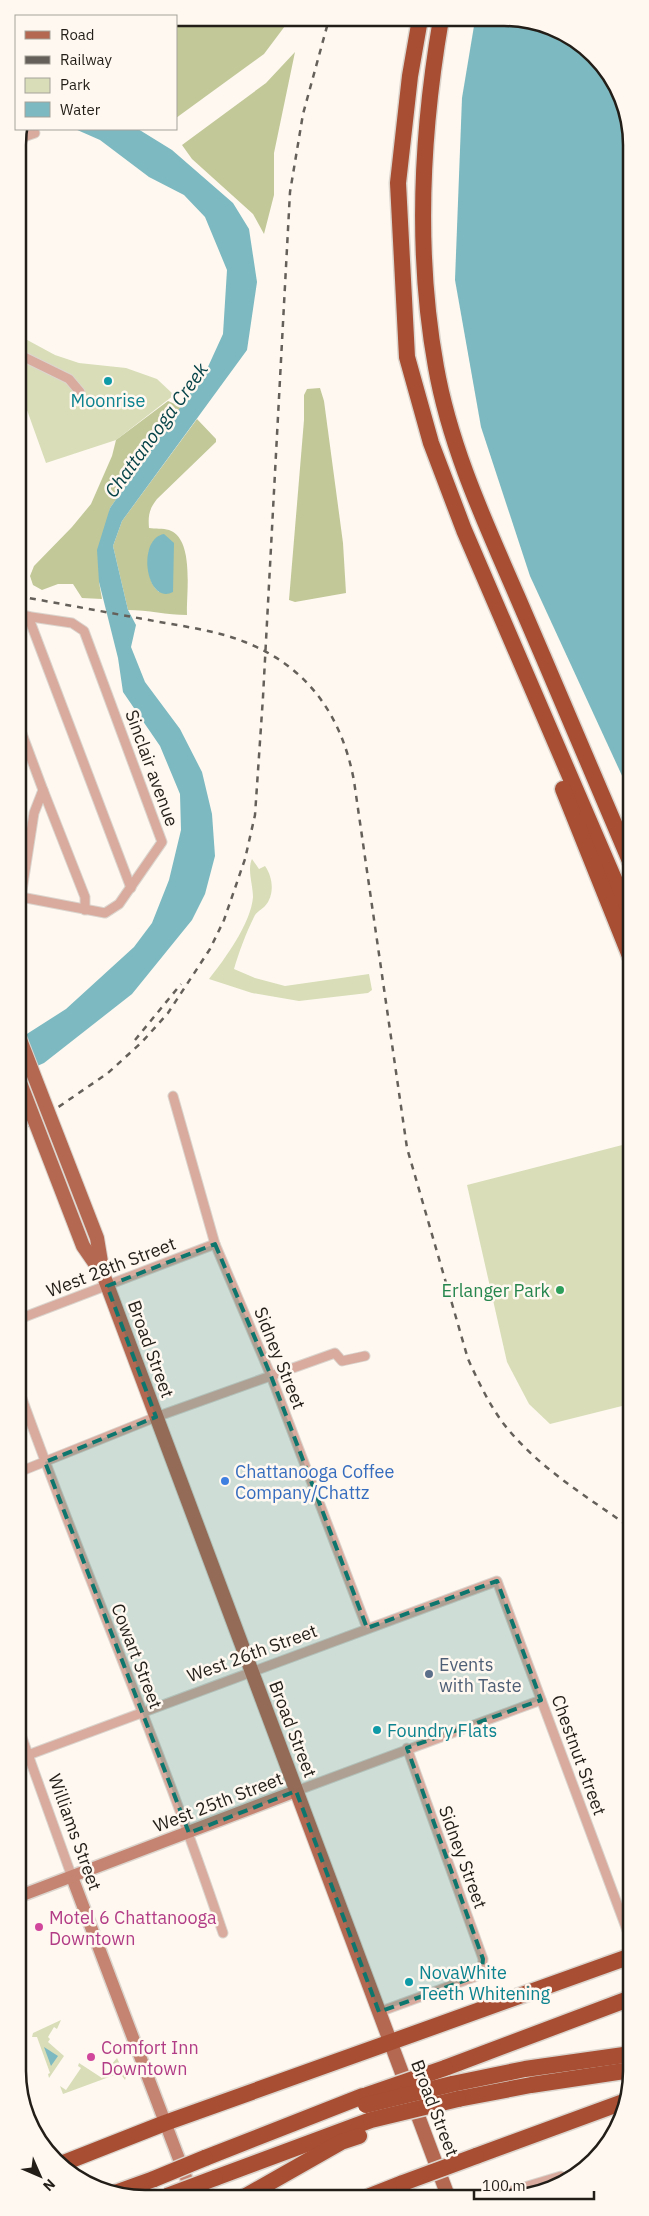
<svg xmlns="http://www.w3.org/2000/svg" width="649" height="2216" viewBox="0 0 649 2216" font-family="'IBM Plex Sans',sans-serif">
  <rect width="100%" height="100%" fill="#fef8f1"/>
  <!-- green -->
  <g fill="#d9deb8">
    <polygon points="18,335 55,355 79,363 126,368 157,379 174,395 116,440 46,463 18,385"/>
    <path d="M252 859 259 869 265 866C273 877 275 895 265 906 261 910 256 912 254 917 246 933 239 952 234 969L255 978 285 986 369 974 372 990 368 993 299 1001 252 993 209 979C225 959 251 923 253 897 253 885 247 869 252 859Z"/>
    <polygon points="630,1143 630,1404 550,1424 529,1404 507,1362 467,1185"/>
    <polygon points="61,2020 57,2029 54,2027 48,2037 50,2039 48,2042 64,2056 49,2078 48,2074 50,2073 37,2037 32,2037 33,2033"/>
    <polygon points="117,2058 126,2077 125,2080 120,2073 63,2094 60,2086 66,2090 81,2068 78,2066 79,2063 102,2078 104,2075 107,2077 113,2067 111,2065"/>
  </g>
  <!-- forest -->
  <g fill="#c2c898" fill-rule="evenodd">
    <polygon points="176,18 291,18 264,54 176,118"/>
    <polygon points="295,52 274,153 274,195 264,234 253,214 192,159 182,145 266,83"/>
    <polygon points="320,388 324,401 343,543 346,593 295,602 289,600 304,420 304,395 307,389"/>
    <polygon points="168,401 182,407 110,508 99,582 102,599 82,598 73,584 58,584 42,590 33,585 30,576 34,566 72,527 91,504 112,456 116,440"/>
    <path d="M197 419 216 439V442L157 499C149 509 148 516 149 528 155 529 163 528 169 530 195 539 186 594 187 615 167 615 148 610 128 610L113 546 122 521ZM149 550 159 592C147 582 148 565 149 550Z"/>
  </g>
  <!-- water -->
  <g fill="#7cb9c0">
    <polygon points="475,20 529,20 594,55 629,121 630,793 530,576 481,427 455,280 462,98"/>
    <polygon points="75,129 138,129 172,150 233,203 249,229 257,282 247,350 122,521 113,546 128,610 136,625 131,647 145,682 180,729 202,772 212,814 215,856 205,894 192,920 132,994 44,1063 19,1074 19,1039 66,1009 134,947 152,923 169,880 181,830 180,794 160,746 123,692 118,658 99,582 97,550 110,508 207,369 223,334 227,270 205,217 184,195 149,177 100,140"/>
    <path d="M164 534 174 543 173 592C146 606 136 539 164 534Z"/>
    <polygon points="44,2047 58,2056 51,2066"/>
  </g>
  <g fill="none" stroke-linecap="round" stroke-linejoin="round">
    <defs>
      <g id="street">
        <polyline points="18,139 35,133"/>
        <polyline points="18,354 69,379 80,392"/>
        <polyline points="18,615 72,623 84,631 162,842 119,904 105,913 21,897 34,813 43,790 18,723"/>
        <polyline points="28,616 131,888"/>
        <polyline points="43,790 85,897 85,910"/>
        <polyline points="173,1096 215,1244 271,1376 367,1628"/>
        <polyline points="19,1319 215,1244"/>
        <path d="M19 1390C84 1572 162 1750 223 1933"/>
        <polyline points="19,1472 156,1417 335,1353 342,1361 365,1356"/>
        <polyline points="20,1732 72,1877"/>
        <polyline points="20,1758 497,1581 631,1941"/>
        <polyline points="296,1791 541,1700"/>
        <polyline points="379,2012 477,1976 482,1969 483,1959 407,1748"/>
        <polyline points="495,2196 561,2176"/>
      </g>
      <g id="secondary">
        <polyline points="72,1877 193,2196"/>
        <polyline points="20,1896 296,1791"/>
      </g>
      <polyline id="primary" points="103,1274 448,2196"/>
      <g id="highway">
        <polyline points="420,19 410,76 398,183 407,357 431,443 464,530 630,916"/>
        <path d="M441 19C421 135 415 251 436 367 450 447 485 522 517 596 555 684 592 772 630 861"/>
        <polyline points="563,789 630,956"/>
        <polyline points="445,2068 631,1998"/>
        <polyline points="452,2084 525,2069 631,2054"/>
        <polyline points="458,2099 531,2085 631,2070"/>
        <polyline points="476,2156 626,2101"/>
        <polyline points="205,2158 363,2096"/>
        <polyline points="61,2164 165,2123 631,1956"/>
        <polyline points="215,2178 371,2120"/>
        <polyline points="115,2193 154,2179"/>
        <polyline points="246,2196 341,2142 359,2136"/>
        <polyline points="370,2196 403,2183"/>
      </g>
    </defs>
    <!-- street casing -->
    <use href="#street" stroke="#dbd5ce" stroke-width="11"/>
    <!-- secondary casing -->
    <use href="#secondary" stroke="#dbd5ce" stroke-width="15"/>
    <!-- primary casing -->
    <use href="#primary" stroke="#dbd5ce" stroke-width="16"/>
    <!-- highway casing -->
    <use href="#highway" stroke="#dbd5ce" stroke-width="19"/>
    <!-- street -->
    <use href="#street" stroke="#d8ab9e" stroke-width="9"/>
    <!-- secondary -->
    <use href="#secondary" stroke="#c48471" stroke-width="12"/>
    <!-- primary -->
    <use href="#primary" stroke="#b56851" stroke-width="14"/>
    <!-- highway -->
    <use href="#highway" stroke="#a74e33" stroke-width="16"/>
    <!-- rail -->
    <g stroke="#656059" stroke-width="2.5" stroke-dasharray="6 6" stroke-linecap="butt">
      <path d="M18 596C62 604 105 612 149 620 180 626 215 630 245 642 308 667 342 716 354 781L407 1148 468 1359C478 1381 489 1404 503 1423 537 1467 586 1496 631 1528"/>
      <polyline points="135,1040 181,984"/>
      <polyline points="19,1134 108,1073 142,1042 168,1013 210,949 224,920 245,859 255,815 263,697 290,192 303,114 329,19"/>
    </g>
    <defs>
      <g id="primary-bridge">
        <polyline points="19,1037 97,1238 103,1274"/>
        <polyline points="19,1080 83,1246 101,1272"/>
      </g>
      <g id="highway-bridge">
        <polyline points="367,2095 445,2068"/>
        <polyline points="366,2105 452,2084"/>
        <polyline points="371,2120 458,2099"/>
        <polyline points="154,2179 205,2158"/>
        <polyline points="403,2183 476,2156"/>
        <polyline points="167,2196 215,2178"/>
      </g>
    </defs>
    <!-- primary-bridge casing -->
    <use href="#primary-bridge" stroke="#dbd5ce" stroke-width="16" stroke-linecap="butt"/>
    <!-- highway-bridge casing -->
    <use href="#highway-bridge" stroke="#dbd5ce" stroke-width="19" stroke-linecap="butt"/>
    <!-- primary-bridge -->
    <use href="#primary-bridge" stroke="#b56851" stroke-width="14"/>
    <!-- highway-bridge -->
    <use href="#highway-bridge" stroke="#a74e33" stroke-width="16"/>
  </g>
  <!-- marked area -->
  <path fill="#0f766e" fill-opacity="0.2" stroke="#0f766e" stroke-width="4" stroke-dasharray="10 6" stroke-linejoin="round" d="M215 1244 271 1376 367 1628 497 1581 541 1700 407 1748 483 1959 482 1969 477 1976 379 2012 296 1791 189 1833 45 1462 156 1417 107 1286Z"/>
  <!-- markers -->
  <g fill="#0f9aa8" stroke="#fef8f1" stroke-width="2">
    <circle cx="108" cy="381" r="5"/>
    <circle cx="377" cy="1730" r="5"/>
    <circle cx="409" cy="1982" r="5"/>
  </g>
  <circle fill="#2e9e5b" stroke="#fef8f1" stroke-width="2" cx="560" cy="1290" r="5"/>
  <circle fill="#3f7fe0" stroke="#fef8f1" stroke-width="2" cx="225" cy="1481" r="5"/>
  <circle fill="#5c6f8a" stroke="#fef8f1" stroke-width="2" cx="429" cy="1674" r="5"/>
  <g fill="#d1479c" stroke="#fef8f1" stroke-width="2">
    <circle cx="39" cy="1927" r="5"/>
    <circle cx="91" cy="2057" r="5"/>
  </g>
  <g text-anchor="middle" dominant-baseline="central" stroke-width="5" stroke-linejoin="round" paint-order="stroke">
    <!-- culture labels -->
    <g font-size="18" fill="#0d838f" stroke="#fef8f1" text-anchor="start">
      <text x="108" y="400" text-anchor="middle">Moonrise</text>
      <text x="387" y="1730">Foundry Flats</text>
      <text x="419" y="1972">NovaWhite<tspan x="419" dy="21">Teeth Whitening</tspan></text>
    </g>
    <!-- street labels -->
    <g font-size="18" fill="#231e17" stroke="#fef8f1">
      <text transform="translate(152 768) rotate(70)">Sinclair avenue</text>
      <text transform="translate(111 1267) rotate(-21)">West 28th Street</text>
      <text transform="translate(151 1349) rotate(70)">Broad Street</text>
      <text transform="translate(280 1358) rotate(68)">Sidney Street</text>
      <text transform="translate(252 1653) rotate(-20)">West 26th Street</text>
      <text transform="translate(137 1656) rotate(69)">Cowart Street</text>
      <text transform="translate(293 1729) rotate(69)">Broad Street</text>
      <text transform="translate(579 1755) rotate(70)">Chestnut Street</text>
      <text transform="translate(218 1802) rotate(-21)">West 25th Street</text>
      <text transform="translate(75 1832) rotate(70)">Williams Street</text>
      <text transform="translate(463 1857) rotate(70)">Sidney Street</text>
      <text transform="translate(435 2108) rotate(69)">Broad Street</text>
    </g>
    <!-- leisure labels -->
    <g font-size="18" fill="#27864d" stroke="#fef8f1" text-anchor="end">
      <text x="550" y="1290">Erlanger Park</text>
    </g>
    <!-- shop labels -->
    <g font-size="18" fill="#366cbe" stroke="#fef8f1" text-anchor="start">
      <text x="235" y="1471">Chattanooga Coffee<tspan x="235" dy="21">Company/Chattz</tspan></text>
    </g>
    <!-- service labels -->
    <g font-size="18" fill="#4e5e75" stroke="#fef8f1" text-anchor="start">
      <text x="439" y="1664">Events<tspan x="439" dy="21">with Taste</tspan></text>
    </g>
    <!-- hotel labels -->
    <g font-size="18" fill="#b23c85" stroke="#fef8f1" text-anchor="start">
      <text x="49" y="1917">Motel 6 Chattanooga<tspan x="49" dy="21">Downtown</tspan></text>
      <text x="101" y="2047">Comfort Inn<tspan x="101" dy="21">Downtown</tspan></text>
    </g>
    <!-- water labels -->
    <g font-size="19" font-style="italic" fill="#054247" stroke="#fef8f1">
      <text transform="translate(156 430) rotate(-54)">Chattanooga Creek</text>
    </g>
  </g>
  <!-- crop -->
  <path d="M0 0H649V2216H0ZM145 26H504A119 119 0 0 1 623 145V2071A119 119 0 0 1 504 2190H145A119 119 0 0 1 26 2071V145A119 119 0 0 1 145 26Z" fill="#fef8f1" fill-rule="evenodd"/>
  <path fill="none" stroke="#231e17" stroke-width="2.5" d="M145 26H504A119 119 0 0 1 623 145V2071A119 119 0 0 1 504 2190H145A119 119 0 0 1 26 2071V145A119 119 0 0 1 145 26Z"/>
  <!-- legend -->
  <rect x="15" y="15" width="162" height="115" fill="#fef8f1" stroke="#a6a19a"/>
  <rect x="25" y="31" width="25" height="8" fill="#b56851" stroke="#a6a19a"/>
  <text x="60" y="40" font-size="15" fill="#231e17">Road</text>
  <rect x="25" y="56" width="25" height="8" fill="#656059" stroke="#a6a19a"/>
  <text x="60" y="65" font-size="15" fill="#231e17">Railway</text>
  <rect x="25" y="78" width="25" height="15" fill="#d9deb8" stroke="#a6a19a"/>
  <text x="60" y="90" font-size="15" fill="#231e17">Park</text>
  <rect x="25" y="102" width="25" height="15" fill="#7cb9c0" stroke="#a6a19a"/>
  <text x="60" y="115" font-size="15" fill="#231e17">Water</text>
  <!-- north arrow -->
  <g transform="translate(40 2176) rotate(135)" stroke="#fef8f1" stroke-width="4" paint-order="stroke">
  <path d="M0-4L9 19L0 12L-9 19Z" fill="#231e17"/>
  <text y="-8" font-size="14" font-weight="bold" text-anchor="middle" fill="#231e17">N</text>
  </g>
  <!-- scale -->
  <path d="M474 2191v8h120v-8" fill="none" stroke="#231e17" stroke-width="2.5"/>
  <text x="482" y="2191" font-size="15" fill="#231e17" stroke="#fef8f1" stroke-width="4" paint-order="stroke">100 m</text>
</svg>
